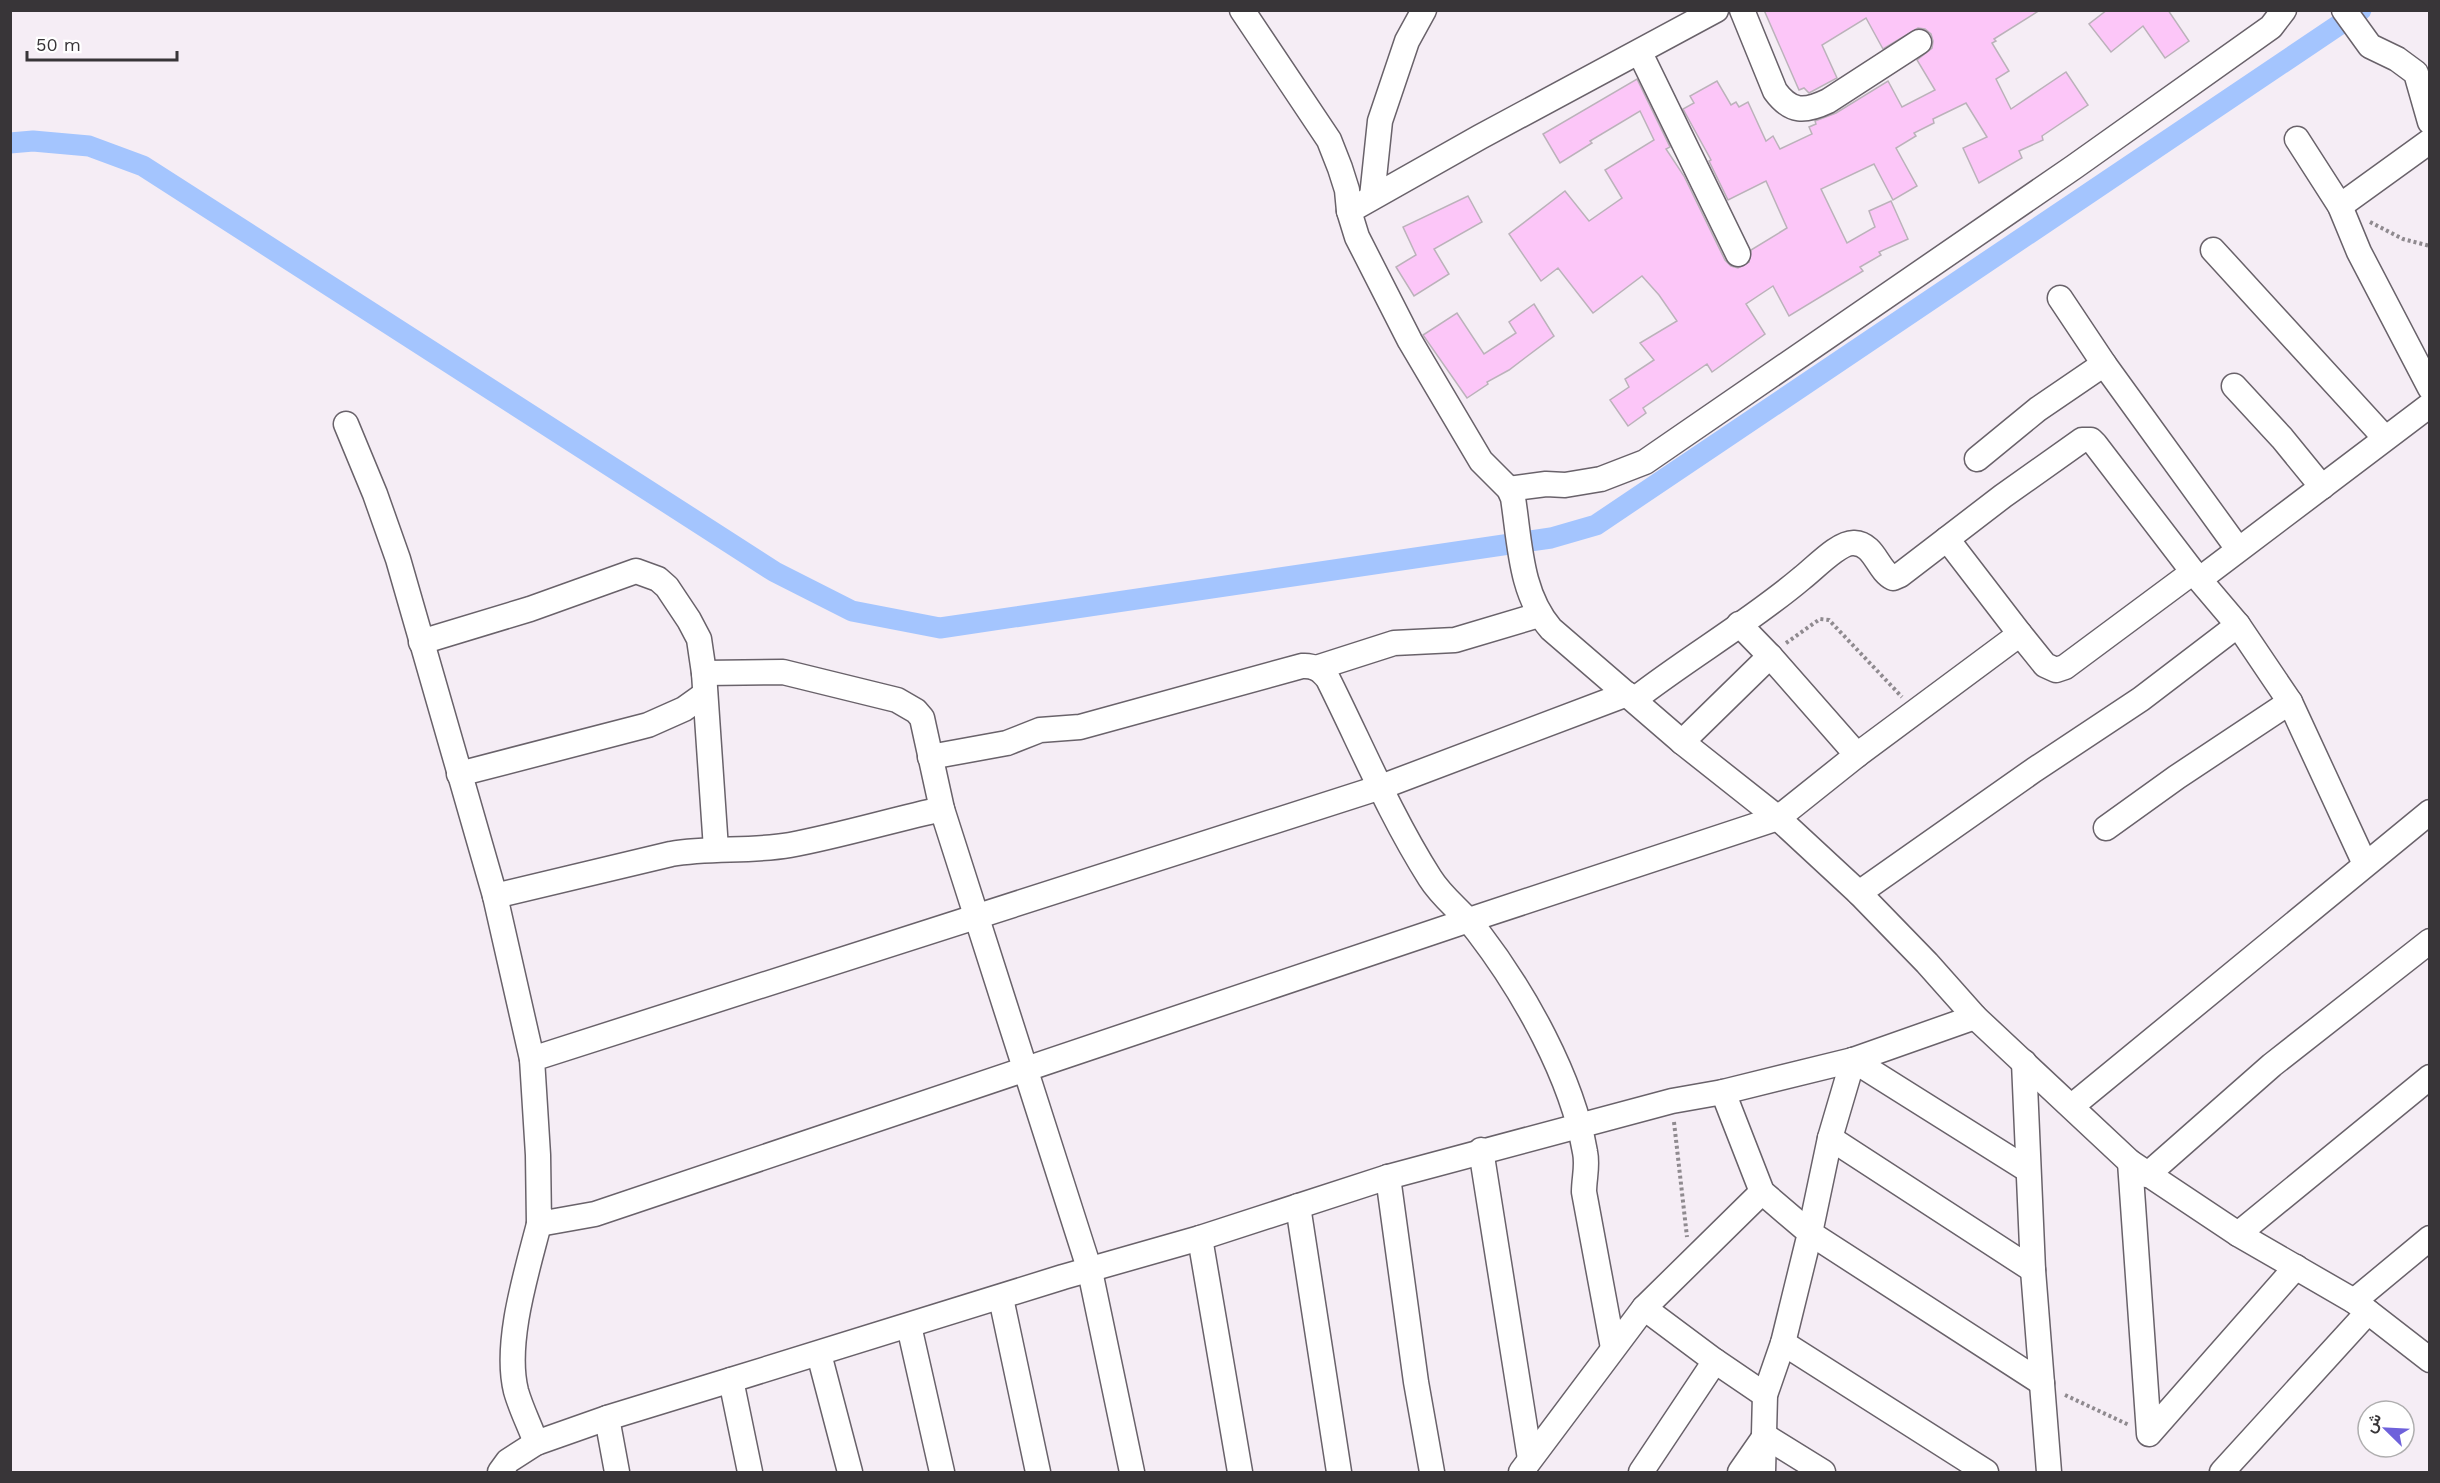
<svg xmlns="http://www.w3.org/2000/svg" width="2440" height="1483" viewBox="0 0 2440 1483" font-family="'Work Sans',Vazirmatn,sans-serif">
  <rect width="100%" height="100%" fill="#f5edf5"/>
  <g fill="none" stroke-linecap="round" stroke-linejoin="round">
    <!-- canal -->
    <polyline stroke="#a4c5fe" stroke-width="21" points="10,143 33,141 89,146 143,166 775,572 852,611 940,628 1551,538 1596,525 2361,10"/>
  </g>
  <!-- building -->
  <g fill="#fcc6f8" stroke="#bbb2ba" stroke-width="1.5">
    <polygon points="1764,10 2040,10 1994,39 1996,41 1992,43 2009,71 1996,79 2011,109 2066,72 2088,105 2042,136 2043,140 2019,151 2022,158 1979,183 1963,148 1987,137 1966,103 1933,119 1934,123 1914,133 1916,136 1896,148 1917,186 1893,200 1874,164 1821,189 1847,243 1875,227 1869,211 1891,201 1908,239 1879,252 1881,255 1860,267 1863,271 1789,316 1773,286 1746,304 1765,334 1712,372 1707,364 1643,408 1646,413 1628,426 1610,400 1629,387 1625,379 1654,360 1640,343 1677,321 1659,295 1642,276 1593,313 1558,268 1541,281 1509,234 1565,191 1589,221 1622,198 1605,170 1654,140 1640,111 1590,141 1592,143 1560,163 1543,134 1637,79 1670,147 1666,149 1684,176 1725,260 1731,266 1738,268 1749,262 1751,250 1787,228 1766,181 1728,200 1709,161 1711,160 1683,109 1694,103 1690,96 1717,81 1731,105 1736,102 1739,107 1748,102 1766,141 1773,136 1780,149 1812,134 1809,127 1816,124 1815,121 1836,113 1888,81 1902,107 1935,90 1917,60 1932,48 1933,41 1931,34 1925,29 1918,28 1883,49 1866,18 1822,45 1837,78 1809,93 1804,88 1799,90"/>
    <polygon points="2107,10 2168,10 2189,41 2165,58 2143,26 2111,52 2089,24"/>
    <polygon points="1468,196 1482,222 1434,249 1449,274 1414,296 1396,267 1416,255 1403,227"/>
    <polygon points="1534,304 1554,336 1509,370 1487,382 1488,384 1467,398 1423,335 1457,313 1484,354 1516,333 1509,322"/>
  </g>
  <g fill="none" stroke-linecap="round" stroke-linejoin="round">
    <defs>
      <g id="minor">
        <path d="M1242 10 1329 140 1340 168 1347 190 1349 211 1357 237 1410 341 1481 461 1509 489 1513 498C1520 543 1520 593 1551 629L1682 742 1778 818 1859 893 1927 963 1975 1017 2130 1162 2238 1234 2354 1301 2430 1360"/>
        <path d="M1742 10 1775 91C1791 113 1805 112 1828 101L1919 42"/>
        <polyline points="2344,10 2370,46 2397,59 2416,73 2430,122"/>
        <polyline points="1640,53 1738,254"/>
        <polyline points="2297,139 2340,206 2359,252 2430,388"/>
        <polyline points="1372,197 1380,121 1407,41 1424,10"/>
        <polyline points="2340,206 2430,141"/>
        <polyline points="1349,211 1480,137 1716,10"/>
        <polyline points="2213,250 2385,438"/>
        <polyline points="2060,298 2104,364"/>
        <polyline points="2234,386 2282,438 2322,487"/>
        <polyline points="346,424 375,494 398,559 495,896 532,1059"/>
        <polyline points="1977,459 2038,409 2104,364 2238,549"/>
        <polyline points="1509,489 1546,484 1565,485 1601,479 1645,462 2074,167 2271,27 2284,10"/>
        <polyline points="2200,579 2430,405"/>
        <polyline points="1739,624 1770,656 1857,755"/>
        <polyline points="2020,634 1947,539 2003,496 2082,440 2091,440 2095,444 2193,572"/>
        <polyline points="421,642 530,609 636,571 658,579 667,587 689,620 699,639 704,673 716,849"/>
        <polyline points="1316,668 1394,643 1455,640 1539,615"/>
        <polyline points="704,673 783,672 897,700 916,711 922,718 942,809 1090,1271 1132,1472"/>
        <polyline points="1627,694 1381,787 532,1059 538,1155 539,1224 595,1214 1469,920 1778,818 1857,755 2020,634 2045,665 2056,670 2065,667 2193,572 2238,625"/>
        <path d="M1635 699C1689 657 1750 622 1802 578 1815 568 1839 542 1854 543 1875 544 1877 570 1893 578L1900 575 1947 539"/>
        <polyline points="1682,742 1770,656"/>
        <path d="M930 757 1007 743 1040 730 1080 727 1302 666C1314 665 1321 670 1328 679 1361 745 1390 815 1430 878 1443 899 1463 912 1478 932 1524 992 1572 1077 1585 1152 1588 1166 1584 1178 1584 1192L1613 1348"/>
        <polyline points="459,774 648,725 684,709 705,694"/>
        <polyline points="2106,828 2177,777 2290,702 2365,864"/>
        <polyline points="1859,893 2034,770 2141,699 2238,625 2290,702"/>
        <path d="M495 896 671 854C710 847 750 852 790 845 839 836 892 820 942 809"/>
        <polyline points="1853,1060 1830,1138 1810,1233 2042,1383"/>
        <polyline points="1853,1060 2028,1170"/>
        <polyline points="2024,1062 2033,1270 2049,1472"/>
        <polyline points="1723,1092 1762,1192 1810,1233 1783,1343 1765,1395 1763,1472"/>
        <polyline points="2072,1106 2430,812"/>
        <polyline points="1830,1138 2033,1270"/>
        <polyline points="1481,1150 1530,1459"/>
        <polyline points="2130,1162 2149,1434 2296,1267"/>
        <polyline points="2147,1175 2272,1065 2430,941"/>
        <polyline points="1388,1177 1416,1382 1432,1472"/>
        <polyline points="1298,1206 1339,1472"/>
        <polyline points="2238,1234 2430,1077"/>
        <polyline points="1200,1238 1240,1472"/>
        <polyline points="1001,1298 1038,1472"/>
        <polyline points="2354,1301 2430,1238"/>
        <polyline points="909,1326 942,1472"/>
        <polyline points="1783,1343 1986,1472"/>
        <polyline points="819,1354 850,1472"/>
        <polyline points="1715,1361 1765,1395"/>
        <polyline points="607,1418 617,1472"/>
        <path d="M536 1443C530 1426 521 1409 516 1391 504 1343 527 1271 539 1224"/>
        <polyline points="500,1472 508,1461 536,1443 607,1418 731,1380"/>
        <polyline points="750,1472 731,1380 1063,1277 1200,1238 1388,1177 1672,1101 1723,1092 1853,1060 1975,1017"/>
        <polyline points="1521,1472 1644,1308 1762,1192"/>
        <polyline points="1641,1472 1715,1361 1644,1308"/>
        <polyline points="1740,1472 1765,1436 1823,1472"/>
        <polyline points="2222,1472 2368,1312"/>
      </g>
    </defs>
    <!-- minor casing -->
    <use href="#minor" stroke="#69626a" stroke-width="27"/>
    <!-- path -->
    <g stroke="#8f8a8f" stroke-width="4" stroke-dasharray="3 3" stroke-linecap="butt">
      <polyline points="2370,222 2403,239 2430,246"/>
      <polyline points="1786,643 1820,619 1829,620 1902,697"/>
      <polyline points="1674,1122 1687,1237"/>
      <polyline points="2065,1395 2129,1425"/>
    </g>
    <!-- minor -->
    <use href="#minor" stroke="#fff" stroke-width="24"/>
  </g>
  <!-- border -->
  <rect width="2440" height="1483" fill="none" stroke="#383538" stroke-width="24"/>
  <!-- north arrow -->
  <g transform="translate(2386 1429) rotate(294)"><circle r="28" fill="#ffffff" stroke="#afaeaf" stroke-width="1.5"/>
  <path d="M0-4.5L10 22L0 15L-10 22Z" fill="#6e61db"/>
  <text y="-9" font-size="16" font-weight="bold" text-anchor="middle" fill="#383538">ش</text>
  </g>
  <!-- scale -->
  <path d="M27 51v9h150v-9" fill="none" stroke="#383538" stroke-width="3"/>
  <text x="36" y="51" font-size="18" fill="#383538" stroke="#ffffff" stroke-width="4.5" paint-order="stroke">50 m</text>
</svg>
